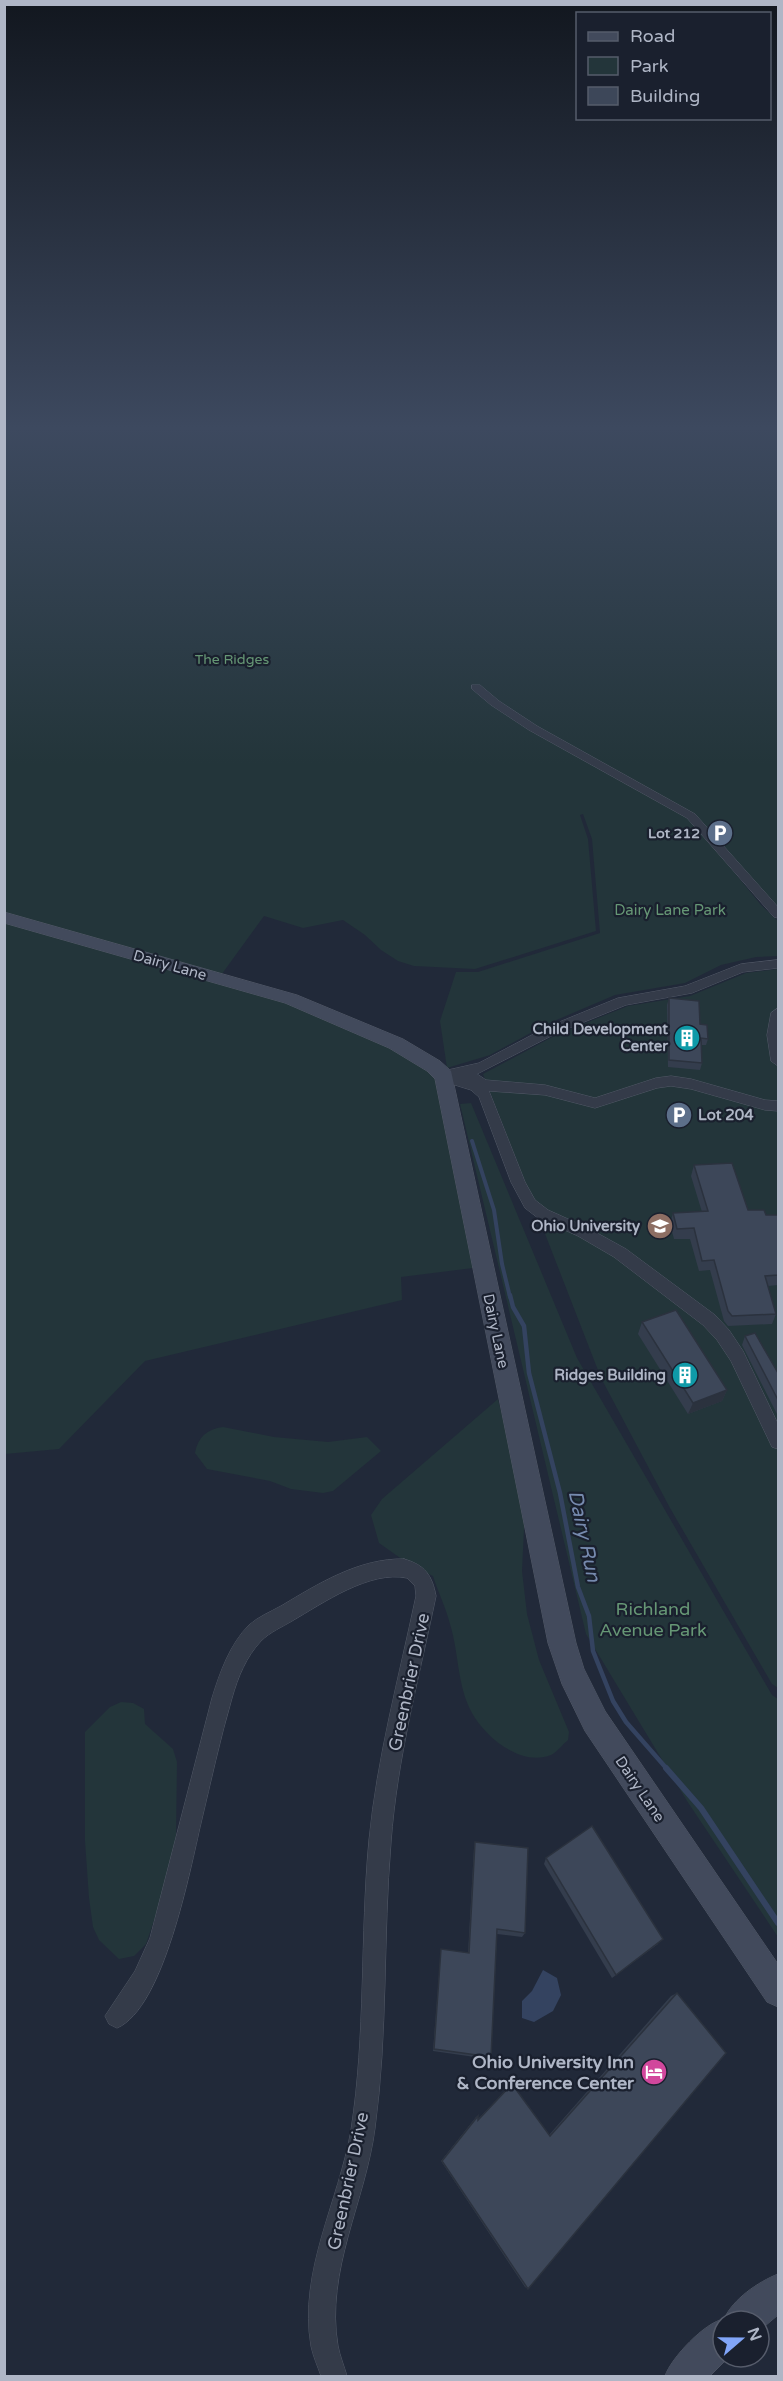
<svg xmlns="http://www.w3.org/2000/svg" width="783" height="2381" viewBox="0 0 783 2381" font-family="'Varela Round',sans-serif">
  <rect width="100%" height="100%" fill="#212939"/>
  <!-- green -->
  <g fill="#23353a">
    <polygon points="4,431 778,431 778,914 702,826 670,807 694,823 761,905 778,921 778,956 756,957 721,965 685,983 615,995 547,1024 490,1055 447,1068 440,1021 456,972 478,972 600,933 592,839 583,814 580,815 588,839 596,931 475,969 414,966 398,961 381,950 365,935 343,920 303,928 264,916 219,978 261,989 435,1066 473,1268 401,1277 402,1300 145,1361 59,1449 5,1454"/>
    <polygon points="778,969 778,1688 772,1684 670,1508 601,1378 483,1074 556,1035 628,1006 690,996 746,973"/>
    <polygon points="471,1103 577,1358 772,1695 778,1699 778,1937 687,1801 586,1634 460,1104"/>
    <path d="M498 1399 525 1508 522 1571 527 1614 539 1660 569 1732 568 1740C563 1744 557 1752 551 1755 521 1767 485 1737 472 1713 457 1686 459 1653 450 1624 446 1608 438 1592 433 1576L413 1567 379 1543 371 1515 382 1499Z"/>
    <path d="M223 1427 274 1437 328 1442 367 1437 381 1451 333 1491 323 1493 291 1489 270 1481 207 1469 195 1453C198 1437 207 1429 223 1427Z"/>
    <polygon points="121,1702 133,1703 144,1709 145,1724 173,1749 177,1762 176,1836 172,1867 146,1944 134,1956 119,1959 99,1940 93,1927 89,1898 85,1841 85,1732 110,1707"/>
  </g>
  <!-- water -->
  <polygon fill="#344360" points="543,1970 557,1978 561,1995 553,2011 534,2022 522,2018 522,2001 532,1991"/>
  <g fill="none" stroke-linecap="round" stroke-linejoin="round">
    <!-- stream-far2 -->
    <polyline stroke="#344360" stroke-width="4" points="472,1141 494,1210 502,1264 510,1297"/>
    <!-- stream-far1 -->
    <polyline stroke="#344360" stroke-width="4.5" points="510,1295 513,1307 524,1326 529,1373 560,1493 578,1587 589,1616 593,1651 613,1701 626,1722 667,1769"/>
    <!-- stream -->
    <polyline stroke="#344360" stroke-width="6" points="666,1768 701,1808 778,1923"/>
    <defs>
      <g id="street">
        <polygon points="472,685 480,685 499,701 537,726 695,814 778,907 778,918 774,917 687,818 529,730 491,705 472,689"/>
        <polygon points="778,960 778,968 743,972 692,993 626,1005 557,1033 477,1074 486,1080 545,1085 595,1098 656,1078 671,1076 691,1079 765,1100 778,1101 778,1111 765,1110 691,1089 671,1086 657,1088 595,1108 545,1095 489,1091 525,1182 535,1200 548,1210 588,1228 626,1249 715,1315 729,1330 743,1351 778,1424 778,1449 772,1447 731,1361 717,1340 703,1325 614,1257 578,1236 538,1218 525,1208 511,1182 479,1097 471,1090 439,1080 437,1076 439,1072 479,1063 547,1027 618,998 685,986 741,964"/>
        <polygon points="778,1008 778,1066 771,1061 767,1035 771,1013"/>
        <path d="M404 1559C425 1565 432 1575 436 1596 419 1678 397 1759 391 1842 383 1937 388 2033 375 2128 366 2200 325 2271 338 2346 340 2356 344 2366 347 2376H321C318 2367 313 2356 311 2346 298 2272 339 2201 351 2130 366 2034 360 1936 369 1840 377 1758 399 1677 416 1596L415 1586 407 1578C370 1570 323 1603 292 1621 282 1627 270 1632 261 1641 246 1657 238 1677 232 1698 220 1739 211 1781 201 1823 190 1870 164 2008 117 2028L109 2024 105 2016 135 1971 150 1938 212 1698C220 1672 230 1644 249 1625 258 1617 270 1612 281 1606 318 1584 359 1558 404 1559Z"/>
      </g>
      <g id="secondary">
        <polygon points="4,912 297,995 403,1039 440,1061 451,1071 576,1643 584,1669 605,1711 778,1964 778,2007 767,2002 585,1731 562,1684 548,1643 435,1079 427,1071 389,1048 285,1003 4,923"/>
        <path d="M778 2274V2315L759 2331V2321H723V2357H729L710 2376H665C671 2358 705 2322 724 2319 733 2299 758 2282 778 2274Z"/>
      </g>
    </defs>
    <!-- street casing -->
    <use href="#street" stroke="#525967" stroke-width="1"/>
    <!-- secondary casing -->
    <use href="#secondary" stroke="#525967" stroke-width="1"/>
    <!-- street -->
    <use href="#street" fill="#343b49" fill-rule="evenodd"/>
    <!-- secondary -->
    <use href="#secondary" fill="#424a5c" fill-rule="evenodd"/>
  </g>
  <!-- wall -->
  <g fill="#343d4d">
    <polygon points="669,998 708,1039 706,1045 701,1045 702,1063 700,1070 668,1067 667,1005"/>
    <polygon points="694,1165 748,1210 766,1215 778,1215 778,1285 768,1286 776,1314 772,1324 728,1326 724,1321 710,1270 699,1271 690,1239 674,1239 670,1224 673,1213 702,1212 691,1176"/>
    <polygon points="642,1322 727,1390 722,1401 688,1414 638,1334"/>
    <polygon points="745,1336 778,1373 778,1416 742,1345"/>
    <polygon points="475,1842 525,1933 522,1937 497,1934 491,2057 489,2059 433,2051 441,1949 468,1953 474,1848"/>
    <polygon points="546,1858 658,1944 612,1978 544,1864"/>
    <polygon points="677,1993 528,2289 525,2287 441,2161 476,2117 478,2116 478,2119 512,2084 549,2135 671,1996"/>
  </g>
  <!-- shaded-wall -->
  <polygon fill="#2b323e" points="727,1390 722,1401 688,1414 693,1403"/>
  <!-- building -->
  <g fill="#3d4759" stroke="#2b323e" stroke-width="1.5">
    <polygon points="669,998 699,1001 700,1024 707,1025 708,1039 701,1038 702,1063 669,1060"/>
    <polygon points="732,1163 748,1210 764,1210 766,1215 778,1215 778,1275 765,1276 776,1314 732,1316 728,1311 714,1260 702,1261 694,1228 677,1229 673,1213 708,1211 694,1165"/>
    <polygon points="676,1310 727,1390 693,1403 642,1322"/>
    <polygon points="755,1333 778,1373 778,1400 745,1336"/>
    <polygon points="592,1826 663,1939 616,1975 546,1858"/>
    <polygon points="475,1842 528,1848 525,1933 497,1929 491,2057 434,2049 441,1949 469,1953"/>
    <polygon points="677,1993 726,2053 528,2289 442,2161 478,2116 478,2120 512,2084 550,2136"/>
  </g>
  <!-- sky -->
  <linearGradient id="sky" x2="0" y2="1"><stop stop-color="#12171f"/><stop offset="0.56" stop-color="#3d495f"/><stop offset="1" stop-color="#3d495f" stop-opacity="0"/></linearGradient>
  <rect width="783" height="764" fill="url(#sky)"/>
  <!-- icons -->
  <defs>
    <symbol id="parking-disc" viewBox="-11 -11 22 22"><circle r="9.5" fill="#5c6f8a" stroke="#1a202e"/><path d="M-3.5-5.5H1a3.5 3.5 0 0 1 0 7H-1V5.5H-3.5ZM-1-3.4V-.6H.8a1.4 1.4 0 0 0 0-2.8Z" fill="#fff"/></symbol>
    <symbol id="building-disc" viewBox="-11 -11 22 22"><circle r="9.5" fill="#0f9aa8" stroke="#1a202e"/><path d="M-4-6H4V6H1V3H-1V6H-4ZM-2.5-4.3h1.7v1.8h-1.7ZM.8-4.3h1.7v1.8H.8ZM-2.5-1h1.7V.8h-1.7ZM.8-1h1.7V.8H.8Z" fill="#fff"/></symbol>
    <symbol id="university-disc" viewBox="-11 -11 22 22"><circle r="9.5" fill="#8d6e63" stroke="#1a202e"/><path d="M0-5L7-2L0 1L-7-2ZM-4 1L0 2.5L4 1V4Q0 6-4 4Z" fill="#fff"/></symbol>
    <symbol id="hotel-disc" viewBox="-11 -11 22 22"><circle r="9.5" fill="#d1479c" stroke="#1a202e"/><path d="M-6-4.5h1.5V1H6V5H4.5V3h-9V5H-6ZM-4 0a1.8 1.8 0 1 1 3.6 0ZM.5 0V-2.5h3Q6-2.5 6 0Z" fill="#fff"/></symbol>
  </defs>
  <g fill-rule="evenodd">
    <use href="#parking-disc" x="705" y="818" width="30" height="30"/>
    <use href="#building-disc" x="672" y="1023" width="30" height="30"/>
    <use href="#parking-disc" x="664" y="1100" width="30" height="30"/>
    <use href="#university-disc" x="645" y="1211" width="30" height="30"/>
    <use href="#building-disc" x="670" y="1360" width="30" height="30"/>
    <use href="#hotel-disc" x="639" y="2057" width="30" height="30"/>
  </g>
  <g text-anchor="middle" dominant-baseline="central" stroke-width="4.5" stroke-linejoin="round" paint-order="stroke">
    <!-- far-park labels -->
    <g font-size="14" fill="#669775" stroke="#1a202e">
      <text x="232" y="659">The Ridges</text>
    </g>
    <!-- far-poi labels -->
    <g font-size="14" font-weight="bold" fill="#afb6c6" stroke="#1a202e" text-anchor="end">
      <text x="700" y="833">Lot 212</text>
    </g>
    <!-- park labels -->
    <g font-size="15" fill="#669775" stroke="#1a202e">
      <text x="670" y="910">Dairy Lane Park</text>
    </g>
    <!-- street labels -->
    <g font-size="15" fill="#afb6c6" stroke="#1a202e">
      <text transform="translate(170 965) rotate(16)">Dairy Lane</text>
      <text transform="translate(496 1331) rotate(78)">Dairy Lane</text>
      <text transform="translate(640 1789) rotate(56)">Dairy Lane</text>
    </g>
    <!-- poi labels -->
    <g font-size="15" font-weight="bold" fill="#afb6c6" stroke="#1a202e" text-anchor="end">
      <text x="668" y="1029">Child Development<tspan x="668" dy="17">Center</tspan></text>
      <text x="698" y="1115" text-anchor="start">Lot 204</text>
      <text x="640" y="1226">Ohio University</text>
      <text x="666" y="1375">Ridges Building</text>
    </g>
    <!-- near-park labels -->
    <g font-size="18" fill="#669775" stroke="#1a202e">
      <text x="653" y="1609">Richland<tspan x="653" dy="21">Avenue Park</tspan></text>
    </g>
    <!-- near-street labels -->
    <g font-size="18" fill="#afb6c6" stroke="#1a202e">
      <text transform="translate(409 1682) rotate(-78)">Greenbrier Drive</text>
      <text transform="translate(348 2181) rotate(-78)">Greenbrier Drive</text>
    </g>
    <!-- near-poi labels -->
    <g font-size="18" font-weight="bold" fill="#afb6c6" stroke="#1a202e" text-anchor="end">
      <text x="634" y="2062">Ohio University Inn<tspan x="634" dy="21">&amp; Conference Center</tspan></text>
    </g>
    <!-- near-water labels -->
    <g font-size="20" font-style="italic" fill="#768aae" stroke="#1a202e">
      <text transform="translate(584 1536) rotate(78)">Dairy Run</text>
    </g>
  </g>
  <!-- border -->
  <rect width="783" height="2381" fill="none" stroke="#afb6c6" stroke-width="12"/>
  <!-- legend -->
  <rect x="576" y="12" width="195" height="108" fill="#1a202e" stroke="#565c6b" stroke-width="1.5"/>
  <rect x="588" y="32" width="30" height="9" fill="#424a5c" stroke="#565c6b" stroke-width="1.5"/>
  <text x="630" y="42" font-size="18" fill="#afb6c6">Road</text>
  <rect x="588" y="57" width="30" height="18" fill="#23353a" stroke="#565c6b" stroke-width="1.5"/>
  <text x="630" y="72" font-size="18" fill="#afb6c6">Park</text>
  <rect x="588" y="87" width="30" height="18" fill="#3d4759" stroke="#565c6b" stroke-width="1.5"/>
  <text x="630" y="102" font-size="18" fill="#afb6c6">Building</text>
  <!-- north arrow -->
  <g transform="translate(741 2339) rotate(70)"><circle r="28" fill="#1a202e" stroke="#565c6b" stroke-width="1.5"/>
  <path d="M0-4.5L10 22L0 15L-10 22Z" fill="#81a5f8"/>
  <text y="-9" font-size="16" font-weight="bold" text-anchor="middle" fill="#afb6c6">N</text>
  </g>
</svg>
